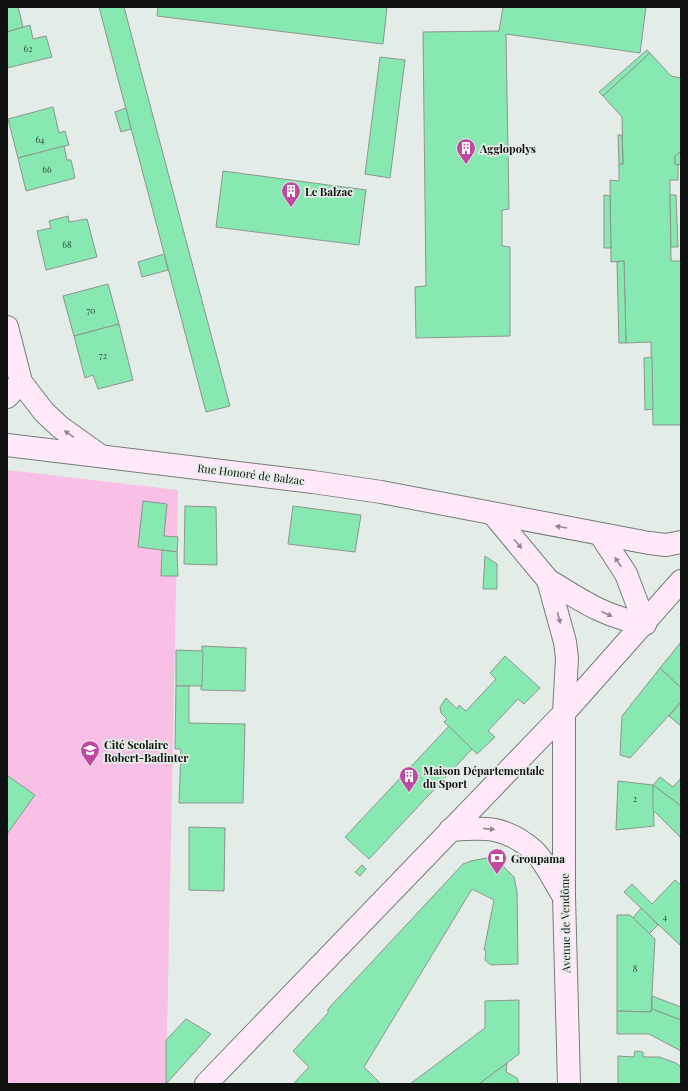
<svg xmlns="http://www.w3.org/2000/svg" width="688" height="1091" viewBox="0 0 688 1091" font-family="'Playfair Display',serif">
  <rect width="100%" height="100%" fill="#e4ece7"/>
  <!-- green -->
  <polygon fill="#f7c0e4" points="7,470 178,490 166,1084 7,1084"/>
  <!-- building -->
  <g fill="#88e8b1" stroke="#8d958f">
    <polygon points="7,7 18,7 23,27 7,32"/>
    <polygon points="99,7 124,7 230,406 206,412"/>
    <polygon points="158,7 387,7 383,44 157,16"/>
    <polygon points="503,7 646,7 640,53 506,34 509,209 502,210 502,246 510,247 510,336 416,338 415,287 426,286 423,32 499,31"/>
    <polygon points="30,25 33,39 46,36 52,57 7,68 7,32"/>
    <polygon points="647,50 650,53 603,96 599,92"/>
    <polygon points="650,53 671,76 681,78 681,151 675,156 675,164 678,165 678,180 670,180 670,195 671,261 681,261 681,425 653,425 651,342 626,343 624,261 611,262 610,180 619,181 619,164 623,164 622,117 603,96"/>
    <polygon points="380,57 405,60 390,178 365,174"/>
    <polygon points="53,107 59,133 65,131 69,145 18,158 8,119"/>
    <polygon points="126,108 131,129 121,132 115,112"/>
    <polygon points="618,135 622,135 623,164 619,164"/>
    <polygon points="64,146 67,160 71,160 75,178 26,191 18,158"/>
    <polygon points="681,151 681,165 675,164 675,156"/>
    <polygon points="223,171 366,190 359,245 216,227"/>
    <polygon points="604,195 610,196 611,248 604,248"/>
    <polygon points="670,195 676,195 678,247 671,247"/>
    <polygon points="68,216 69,222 87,219 97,257 46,270 37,231 51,228 49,221"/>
    <polygon points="164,254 168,270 142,277 138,262"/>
    <polygon points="624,261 626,343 619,343 617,262"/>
    <polygon points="108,284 119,324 74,336 63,296"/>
    <polygon points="119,324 133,380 98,389 93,375 85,378 74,336"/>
    <polygon points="652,357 653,409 645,410 644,358"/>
    <polygon points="143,501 167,504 164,536 178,537 177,552 138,547"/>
    <polygon points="185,506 216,507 217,565 184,564"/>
    <polygon points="293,506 361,515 355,552 288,544"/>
    <polygon points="162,550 177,552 178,576 161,576"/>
    <polygon points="485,556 497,564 497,589 483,589"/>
    <polygon points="681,642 681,688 660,668"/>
    <polygon points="202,646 246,648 245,691 201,690"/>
    <polygon points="176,650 203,651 202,686 176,686"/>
    <polygon points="505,656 540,688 524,704 518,699 488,731 495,737 477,754 444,722 447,719 441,713 440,707 446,698 457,709 459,705 466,711 496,679 490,673"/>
    <polygon points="660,668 681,688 681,702 630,758 620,755 622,716"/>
    <polygon points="176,686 189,686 189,723 245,724 243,803 179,803 181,749 175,749"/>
    <polygon points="681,702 681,726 669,716"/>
    <polygon points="449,726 472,749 369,859 345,837"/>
    <polygon points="8,776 35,795 7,834 7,778"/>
    <polygon points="660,777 673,787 681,778 681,806 653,785"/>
    <polygon points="618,781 653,785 654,826 616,830"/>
    <polygon points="653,785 681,806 681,838 653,810"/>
    <polygon points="189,827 225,828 224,891 189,890"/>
    <polygon points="486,858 501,864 514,877 517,891 518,964 491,965 485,960 486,951 484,950 494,900 472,889 364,1067 381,1084 293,1084 309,1067 293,1051 328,1013 328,1009 463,864 471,861"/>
    <polygon points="362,865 366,869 360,876 355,872"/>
    <polygon points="675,880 681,885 681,946 624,892 632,884 652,904"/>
    <polygon points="641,908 658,925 649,934 633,918"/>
    <polygon points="617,915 630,915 655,939 651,1012 617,1011"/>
    <polygon points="652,996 681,1007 681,1020 652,1009"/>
    <polygon points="519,1000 519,1054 479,1084 410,1084 485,1028 485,1001"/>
    <polygon points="652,1009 681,1020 681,1051 649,1034 617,1034 617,1011 651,1012"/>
    <polygon points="186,1019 211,1034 166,1084 166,1040"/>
    <polygon points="635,1051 643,1052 643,1057 659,1057 676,1063 681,1067 681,1084 618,1084 618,1056 634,1057"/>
    <polygon points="507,1063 506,1072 517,1078 519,1084 479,1084"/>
  </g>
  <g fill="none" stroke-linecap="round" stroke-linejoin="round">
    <defs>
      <g id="secondary">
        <polyline points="7,327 21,382 44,412 60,427 98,454"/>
        <polyline points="7,397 21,382"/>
        <polyline points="7,445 313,482 381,492 649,543 666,545 681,542"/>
        <polyline points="493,514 548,580 565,642 567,658 564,713 564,897 569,1084"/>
        <polyline points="600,534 626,574 645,624"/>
        <path d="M548 580C582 601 605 617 645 624"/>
        <path d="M450 830C485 827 505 826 533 850 543 858 556 885 564 897"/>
        <polyline points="206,1084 564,713 681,581"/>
      </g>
    </defs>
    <!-- secondary casing -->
    <use href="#secondary" stroke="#757d78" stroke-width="24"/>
    <!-- secondary -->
    <use href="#secondary" stroke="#ffe9f8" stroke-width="22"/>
  </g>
  <!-- one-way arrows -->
  <defs><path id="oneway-solid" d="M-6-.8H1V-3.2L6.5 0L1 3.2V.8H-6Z"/></defs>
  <g fill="#93888f">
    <use href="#oneway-solid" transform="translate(69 434) rotate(-145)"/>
    <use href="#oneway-solid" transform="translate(561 527) rotate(-170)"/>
    <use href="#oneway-solid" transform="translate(518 544) rotate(50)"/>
    <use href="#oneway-solid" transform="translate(618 562) rotate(-123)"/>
    <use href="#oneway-solid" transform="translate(607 614) rotate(25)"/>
    <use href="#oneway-solid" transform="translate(559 618) rotate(75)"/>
    <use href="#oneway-solid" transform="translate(489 829) rotate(5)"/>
  </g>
  <!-- icons -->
  <defs>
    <symbol id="building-pin" viewBox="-11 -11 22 30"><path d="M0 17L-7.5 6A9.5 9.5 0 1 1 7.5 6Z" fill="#bf49a0" stroke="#e4ece7"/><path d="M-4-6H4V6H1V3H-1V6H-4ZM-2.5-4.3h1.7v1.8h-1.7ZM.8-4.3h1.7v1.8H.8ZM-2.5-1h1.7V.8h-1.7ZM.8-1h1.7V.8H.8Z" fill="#fff"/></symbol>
    <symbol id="school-pin" viewBox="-11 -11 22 30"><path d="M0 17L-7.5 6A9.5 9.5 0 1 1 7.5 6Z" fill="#bf49a0" stroke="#e4ece7"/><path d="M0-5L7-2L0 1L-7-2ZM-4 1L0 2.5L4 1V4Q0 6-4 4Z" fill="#fff"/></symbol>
    <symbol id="bank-pin" viewBox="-11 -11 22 30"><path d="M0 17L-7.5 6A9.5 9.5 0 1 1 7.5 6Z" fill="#bf49a0" stroke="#e4ece7"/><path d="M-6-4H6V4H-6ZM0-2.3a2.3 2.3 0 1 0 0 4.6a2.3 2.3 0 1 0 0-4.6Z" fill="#fff"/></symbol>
  </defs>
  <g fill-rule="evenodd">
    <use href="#building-pin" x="455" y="137" width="22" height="30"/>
    <use href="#building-pin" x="280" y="180" width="22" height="30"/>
    <use href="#school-pin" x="79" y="739" width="22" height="30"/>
    <use href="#building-pin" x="398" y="765" width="22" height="30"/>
    <use href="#bank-pin" x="486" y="847" width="22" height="30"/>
  </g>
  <g text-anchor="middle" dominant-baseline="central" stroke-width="3.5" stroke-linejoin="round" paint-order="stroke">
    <!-- number labels -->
    <g font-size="9" fill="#2c4738">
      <text x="28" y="48">62</text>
      <text x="40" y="139">64</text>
      <text x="47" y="169">66</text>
      <text x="67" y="244">68</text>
      <text x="91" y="310">70</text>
      <text x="103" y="355">72</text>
      <text x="635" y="798">2</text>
      <text x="665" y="916">4</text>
      <text x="635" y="968">8</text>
    </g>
    <!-- poi labels -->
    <g font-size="11" font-weight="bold" fill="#0e110f" stroke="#e4ece7" text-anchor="start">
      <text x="480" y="148">Agglopolys</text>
      <text x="305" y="191">Le Balzac</text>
      <text x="104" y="744">Cité Scolaire<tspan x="104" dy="13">Robert-Badinter</tspan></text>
      <text x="423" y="770">Maison Départementale<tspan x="423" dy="13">du Sport</tspan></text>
      <text x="511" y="858">Groupama</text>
    </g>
    <!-- street labels -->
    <g font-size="11" fill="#0e110f" stroke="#e4ece7">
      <text transform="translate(251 474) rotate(7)">Rue Honoré de Balzac</text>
      <text transform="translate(565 923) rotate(-91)">Avenue de Vendôme</text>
    </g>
  </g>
  <!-- border -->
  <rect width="688" height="1091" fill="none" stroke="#0e110f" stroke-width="16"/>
</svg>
